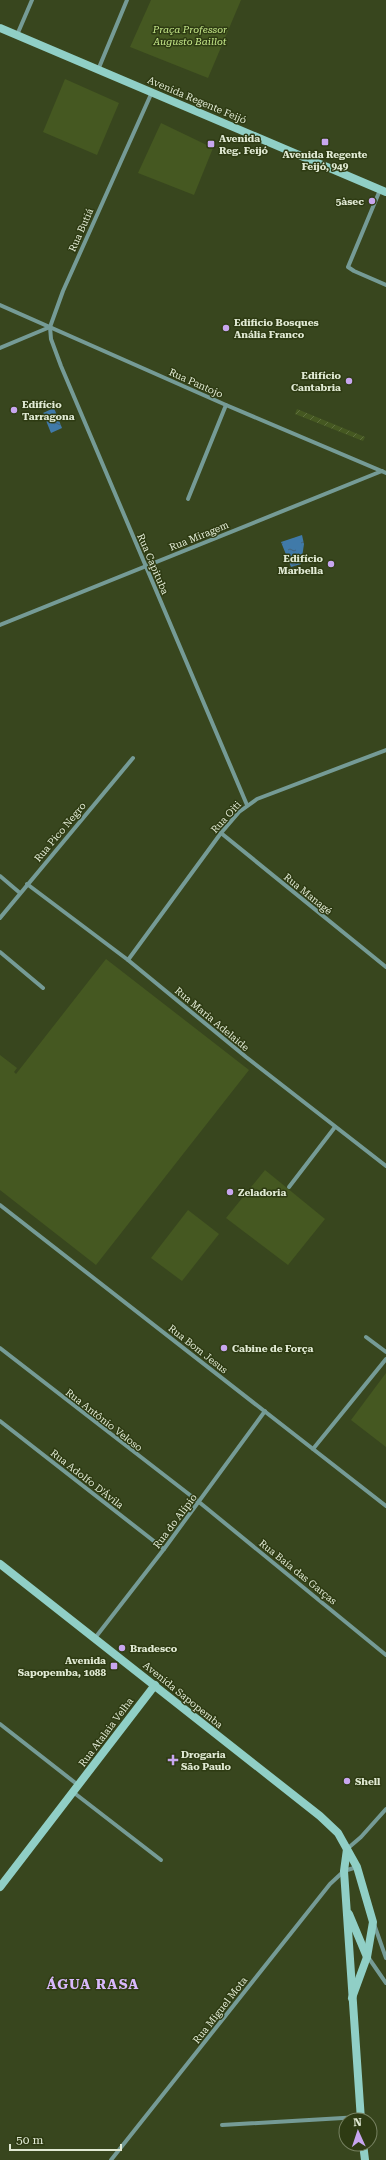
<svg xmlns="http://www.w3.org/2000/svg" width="386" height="2160" viewBox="0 0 386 2160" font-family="'Roboto Serif',serif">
  <defs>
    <pattern id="garden-furrows" width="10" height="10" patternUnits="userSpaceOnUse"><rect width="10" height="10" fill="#455821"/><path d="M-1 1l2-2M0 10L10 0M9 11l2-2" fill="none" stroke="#607040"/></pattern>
    <pattern id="water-ripples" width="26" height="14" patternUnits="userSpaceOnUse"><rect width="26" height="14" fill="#407aa9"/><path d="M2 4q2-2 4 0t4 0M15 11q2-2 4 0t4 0" fill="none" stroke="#42637a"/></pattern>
  </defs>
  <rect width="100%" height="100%" fill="#38461e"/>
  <!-- park -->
  <g fill="#455821">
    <polygon points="151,0 241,0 208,78 130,47"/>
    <polygon points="65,79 119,103 97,155 43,132"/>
    <polygon points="161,123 213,148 194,195 138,173"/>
    <polygon points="106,959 249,1070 96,1265 0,1190 0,1055 17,1068 14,1072 16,1074"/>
    <polygon points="265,1170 325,1219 288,1265 226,1218"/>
    <polygon points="188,1210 219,1234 182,1281 151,1258"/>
    <polygon points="386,1373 386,1447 351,1420"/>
  </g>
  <!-- garden -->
  <polygon fill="url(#garden-furrows)" points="297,409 365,437 363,441 295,414"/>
  <!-- water -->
  <g fill="url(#water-ripples)">
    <polygon points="54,408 62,428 51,433 43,413"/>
    <polygon points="302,535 304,544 301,564 291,567 281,542"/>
  </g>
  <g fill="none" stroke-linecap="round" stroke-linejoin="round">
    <!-- street -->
    <g stroke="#759b96" stroke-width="4">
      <polyline points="17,35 32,0"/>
      <polyline points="98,70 127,0"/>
      <polyline points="380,190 348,267 354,271 386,285"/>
      <polyline points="0,305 226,405 386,473"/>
      <polyline points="50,327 51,339 61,366 247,805"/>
      <polyline points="0,348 50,327 63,291 152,92"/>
      <polyline points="188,499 226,405"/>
      <polyline points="0,625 382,471"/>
      <polyline points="221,833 386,967"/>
      <polyline points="0,876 20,893"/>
      <polyline points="27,884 128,960 246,1057 386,1166"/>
      <polyline points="0,918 133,758"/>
      <polyline points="0,952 43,988"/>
      <polyline points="128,960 221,833 239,812 257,799 386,750"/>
      <polyline points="289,1187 335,1127"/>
      <polyline points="0,1205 386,1506"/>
      <polyline points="366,1337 386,1352"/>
      <polyline points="0,1348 199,1502 386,1655"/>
      <polyline points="0,1421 164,1549"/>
      <polyline points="313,1449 386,1359"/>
      <polyline points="95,1638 164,1549 265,1411"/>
      <polyline points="0,1724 78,1785"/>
      <polyline points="73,1792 161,1860"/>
      <polyline points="347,1849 361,1837 386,1809"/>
      <polyline points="374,1924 386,1958"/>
      <polyline points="368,1957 386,1983"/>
      <polyline points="222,2125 360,2117"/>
      <polyline points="111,2160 330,1884 344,1871 357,1867"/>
    </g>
    <!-- secondary -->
    <g stroke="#90cfc6" stroke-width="8">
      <polyline points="0,28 386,192"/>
      <polyline points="0,1564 320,1816 338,1833 357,1867 373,1922 367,1957 352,1998"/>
      <polyline points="347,1849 344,1871 361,2120"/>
      <polyline points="0,1887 155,1685"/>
      <polyline points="349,1914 367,1957"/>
      <polyline points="363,2144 365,2160"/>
    </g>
  </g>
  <!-- markers -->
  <g fill="#c8a6ef" stroke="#2e3b13" stroke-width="1.5">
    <rect x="321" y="138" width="8" height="8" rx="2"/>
    <rect x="207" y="140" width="8" height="8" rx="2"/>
    <circle cx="372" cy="201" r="4"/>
    <circle cx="226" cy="328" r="4"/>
    <circle cx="349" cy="381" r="4"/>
    <circle cx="14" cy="410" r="4"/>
    <circle cx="331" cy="564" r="4"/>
    <circle cx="230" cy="1192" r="4"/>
    <circle cx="224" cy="1348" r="4"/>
    <circle cx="122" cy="1648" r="4"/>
    <rect x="110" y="1662" width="8" height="8" rx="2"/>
    <path d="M171 1754h4v4h4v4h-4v4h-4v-4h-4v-4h4z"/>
    <circle cx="347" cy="1781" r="4"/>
  </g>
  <g text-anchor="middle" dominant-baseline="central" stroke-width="3" stroke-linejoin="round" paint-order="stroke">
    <!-- park labels -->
    <g font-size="10" font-style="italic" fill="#c7ea8b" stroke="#2e3b13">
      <text x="190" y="29">Praça Professor<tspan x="190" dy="12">Augusto Baillot</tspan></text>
    </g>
    <!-- street labels -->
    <g font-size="10" fill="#e1ead4" stroke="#2e3b13">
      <text transform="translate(197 100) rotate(23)">Avenida Regente Feijó</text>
      <text transform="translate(81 230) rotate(-66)">Rua Butiá</text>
      <text transform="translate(196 383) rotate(24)">Rua Pantojo</text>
      <text transform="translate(199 536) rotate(-22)">Rua Miragem</text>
      <text transform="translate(153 564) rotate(67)">Rua Capituba</text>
      <text transform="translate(226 817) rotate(-48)">Rua Oiti</text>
      <text transform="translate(60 832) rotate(-50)">Rua Pico Negro</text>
      <text transform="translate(308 894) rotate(39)">Rua Managé</text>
      <text transform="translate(212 1019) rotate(40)">Rua Maria Adelaide</text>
      <text transform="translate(198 1349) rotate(38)">Rua Bom Jesus</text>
      <text transform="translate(104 1420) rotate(38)">Rua Antônio Veloso</text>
      <text transform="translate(87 1479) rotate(38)">Rua Adolfo D'Ávila</text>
      <text transform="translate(175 1521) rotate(-53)">Rua do Alípio</text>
      <text transform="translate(298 1572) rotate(39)">Rua Baía das Garças</text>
      <text transform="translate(183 1695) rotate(39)">Avenida Sapopemba</text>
      <text transform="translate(106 1732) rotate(-53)">Rua Atalaia Velha</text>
      <text transform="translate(220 2010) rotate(-52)">Rua Miguel Mota</text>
    </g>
    <!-- poi labels -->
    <g font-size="10" font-weight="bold" fill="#e1ead4" stroke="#2e3b13" text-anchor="start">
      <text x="219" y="138">Avenida<tspan x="219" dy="12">Reg. Feijó</tspan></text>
      <text x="325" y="154" text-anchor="middle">Avenida Regente<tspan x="325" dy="12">Feijó, 949</tspan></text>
      <text x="364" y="201" text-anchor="end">5àsec</text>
      <text x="234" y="322">Edificio Bosques<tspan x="234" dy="12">Anália Franco</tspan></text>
      <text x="341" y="375" text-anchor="end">Edifício<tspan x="341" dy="12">Cantabria</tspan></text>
      <text x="22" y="404">Edifício<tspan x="22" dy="12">Tarragona</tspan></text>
      <text x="323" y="558" text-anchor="end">Edifício<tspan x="323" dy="12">Marbella</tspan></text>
      <text x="238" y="1192">Zeladoria</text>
      <text x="232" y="1348">Cabine de Força</text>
      <text x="130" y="1648">Bradesco</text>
      <text x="106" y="1660" text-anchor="end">Avenida<tspan x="106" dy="12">Sapopemba, 1088</tspan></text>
      <text x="181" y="1754">Drogaria<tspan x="181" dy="12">São Paulo</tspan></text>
      <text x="355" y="1781">Shell</text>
    </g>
    <!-- district labels -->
    <g font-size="14" font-weight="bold" letter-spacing="1" fill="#d8b8fc" stroke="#2e3b13">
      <text x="93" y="1984">ÁGUA RASA</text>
    </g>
  </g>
  <!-- north arrow -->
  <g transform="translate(358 2132) rotate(357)"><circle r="19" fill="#2e3b13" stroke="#768160"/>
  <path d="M0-3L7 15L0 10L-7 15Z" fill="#c8a6ef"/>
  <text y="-6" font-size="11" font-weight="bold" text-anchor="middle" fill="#e1ead4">N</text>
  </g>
  <!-- scale -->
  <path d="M10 2144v6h111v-6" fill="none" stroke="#e1ead4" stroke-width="2"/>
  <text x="16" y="2144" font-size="12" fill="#e1ead4" stroke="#2e3b13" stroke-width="3" paint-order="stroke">50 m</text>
</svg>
